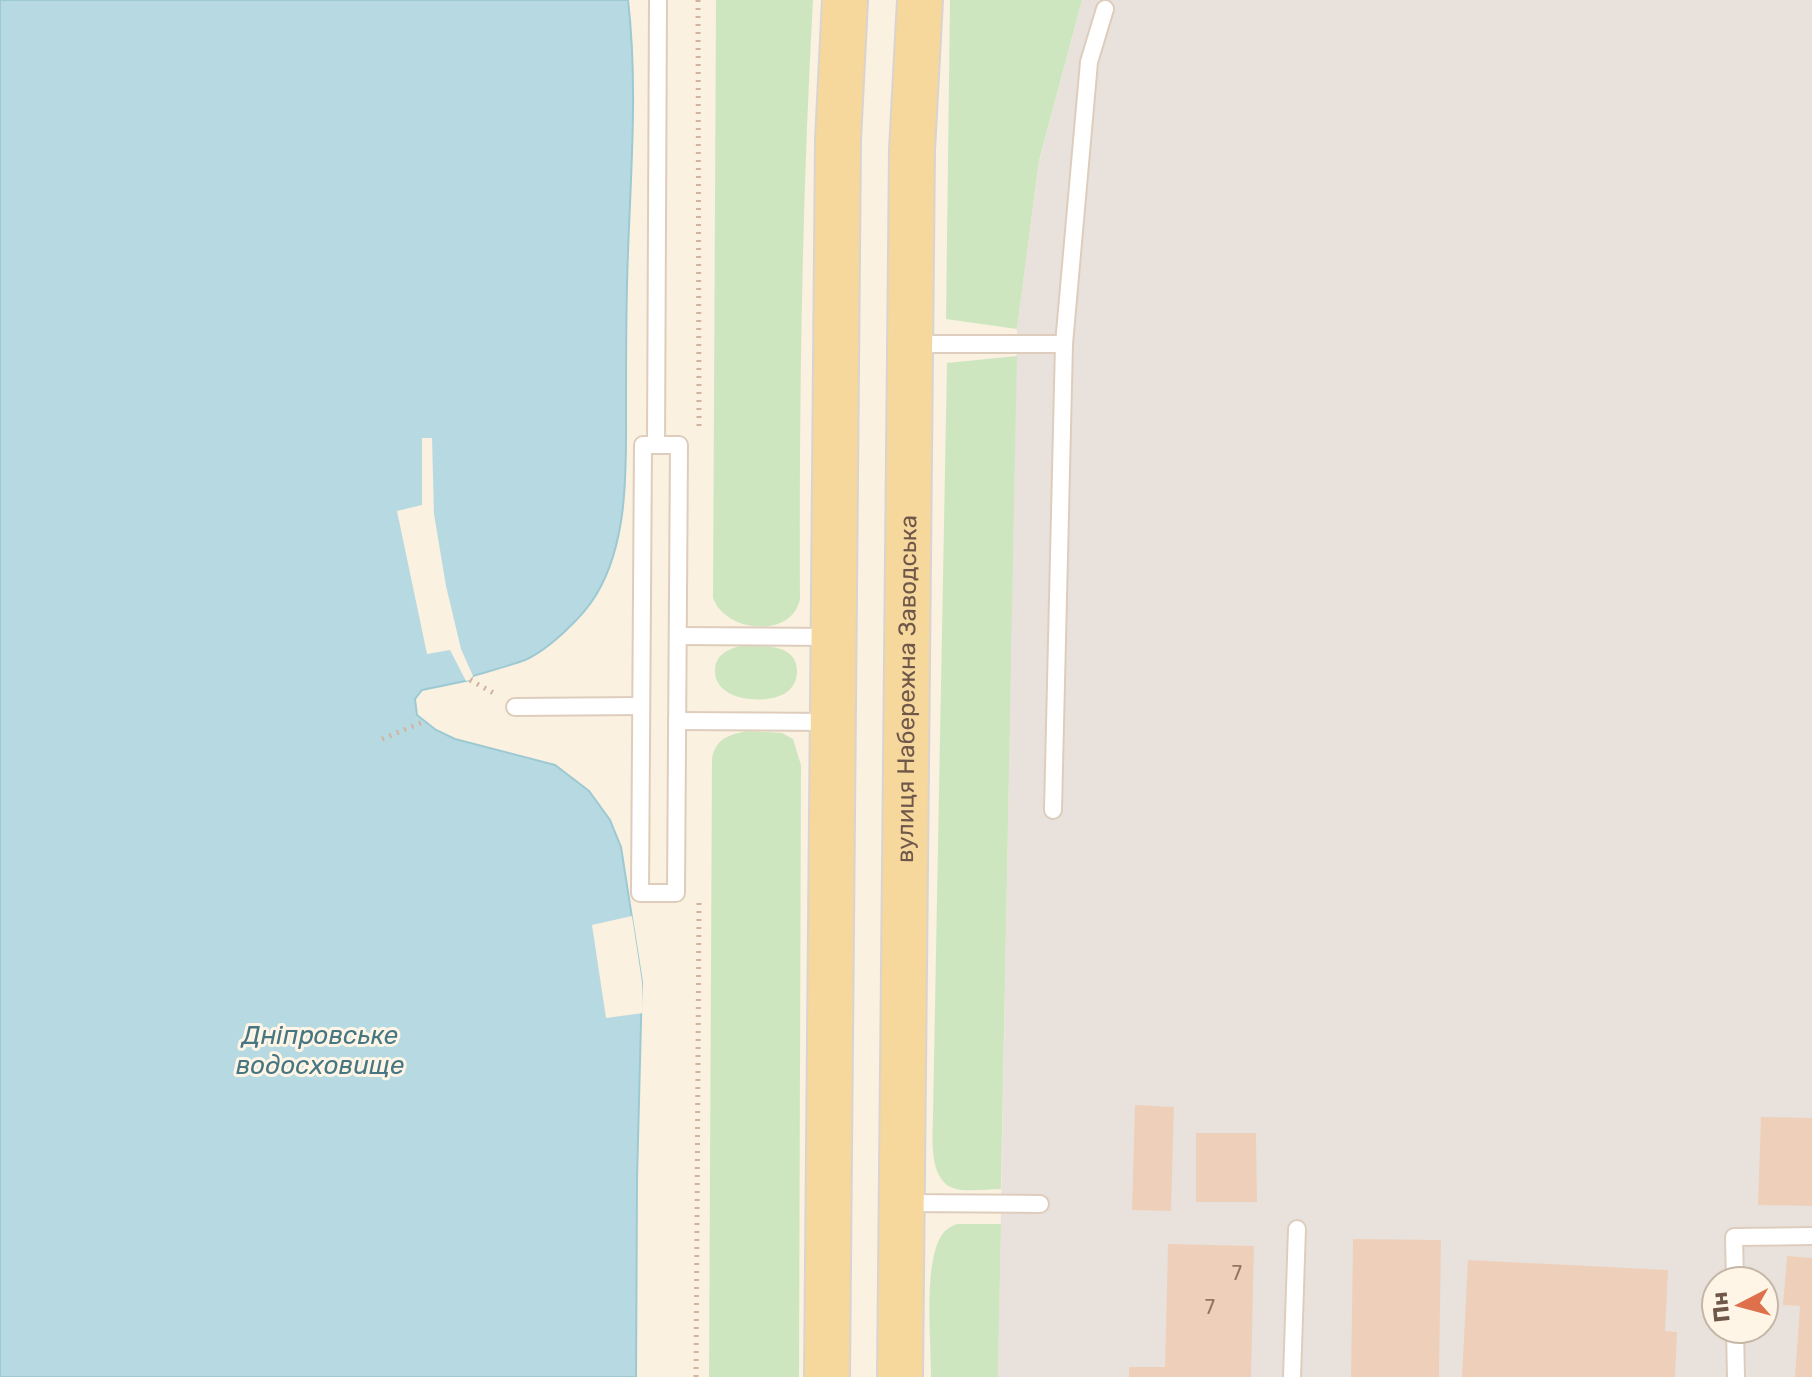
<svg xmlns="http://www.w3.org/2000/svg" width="1812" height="1377" viewBox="0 0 1812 1377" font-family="Rubik,sans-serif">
  <rect width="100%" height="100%" fill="#faf1e0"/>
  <!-- industrial -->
  <path fill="#e9e2dc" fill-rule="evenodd" d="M1082 0H1812V1377H998L1017 329 1039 162ZM1716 1281H1764V1329H1716Z"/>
  <!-- green -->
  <g fill="#cee6c0">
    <path d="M716 0H813C802 200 799 399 800 599 792 639 726 633 713 598Z"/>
    <polygon points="950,0 1082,0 1039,161 1017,329 946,319"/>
    <path d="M1017 356 1001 1189C988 1189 969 1192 956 1189 927 1181 933 1137 933 1114L947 363Z"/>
    <path d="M740 646C762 646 799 642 797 674 796 683 791 690 784 694 763 705 713 701 715 669 716 655 728 649 740 646Z"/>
    <path d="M747 731 782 733 793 739 801 765 799 1377H709L712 758C716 738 729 735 747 731Z"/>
    <path d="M957 1224H1001L998 1377H931C931 1340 924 1272 939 1240 943 1231 949 1227 957 1224Z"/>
  </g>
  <!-- water -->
  <path fill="#b7dae2" stroke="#9dc9d3" stroke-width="2" d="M0 0H628C639 94 629 190 627 285 626 325 626 366 626 406 626 467 629 541 596 595 583 617 548 650 525 660 508 666 490 671 473 676L470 680 422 690 415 699 417 715 436 730 455 739 555 765 589 791 610 820 621 847 642 982 637 1180 636 1377H0Z"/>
  <!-- pier -->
  <g fill="#faf1e0">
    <polygon points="422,438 432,438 434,514 446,586 461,649 473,676 470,680 466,681 450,650 427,654 397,511 422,505"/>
    <polygon points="632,916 642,982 643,1013 606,1018 592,925"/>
  </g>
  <!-- building -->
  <g fill="#eed0ba">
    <polygon points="1135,1105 1174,1107 1171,1211 1132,1210"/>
    <polygon points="1761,1117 1812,1118 1812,1206 1758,1205"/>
    <polygon points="1196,1133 1256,1133 1257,1202 1196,1202"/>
    <polygon points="1353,1239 1441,1240 1439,1377 1351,1377"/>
    <polygon points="1168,1244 1254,1246 1251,1377 1129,1377 1129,1367 1165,1367"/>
    <polygon points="1787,1256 1812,1258 1812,1377 1795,1377 1800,1306 1783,1305"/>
    <polygon points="1468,1260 1668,1270 1665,1331 1677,1332 1675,1377 1462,1377"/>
  </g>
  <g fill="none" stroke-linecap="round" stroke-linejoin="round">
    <defs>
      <g id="service">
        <polyline points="911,344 1064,344 1053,810"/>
        <polyline points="1064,344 1089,62 1105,9"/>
        <polygon points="643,445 679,445 676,893 640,893"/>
        <polyline points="656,445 658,0"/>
        <polyline points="678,636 832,637"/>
        <polyline points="515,707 641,706"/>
        <polyline points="677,721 830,722"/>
        <polyline points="904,1203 1040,1204"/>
        <polyline points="1735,1281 1734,1237 1812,1236"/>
        <polyline points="1735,1329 1736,1377"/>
        <polyline points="1292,1377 1297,1229"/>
      </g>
      <g id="primary">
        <polyline points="827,1377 838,140 845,0"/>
        <path id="s1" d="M900 1377 912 150 920 0"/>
      </g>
    </defs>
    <!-- service casing -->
    <use href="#service" stroke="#decdbd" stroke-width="20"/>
    <!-- primary casing -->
    <use href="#primary" stroke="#dad4d0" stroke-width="48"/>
    <!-- path -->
    <g stroke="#d2b39d" stroke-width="5" stroke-dasharray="2 6" stroke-linecap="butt">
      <polyline points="698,0 699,431"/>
      <polyline points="470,680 497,695"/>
      <polyline points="382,739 423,722"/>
      <polyline points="696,1377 699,901"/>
    </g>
    <!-- service -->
    <use href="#service" stroke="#fff" stroke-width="16"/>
    <!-- primary -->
    <use href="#primary" stroke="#f6d79c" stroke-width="44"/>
  </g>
  <g text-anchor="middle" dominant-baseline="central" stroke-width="6" stroke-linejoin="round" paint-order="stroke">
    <!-- number labels -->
    <g font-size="20" fill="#8f7665">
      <text x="1237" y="1273">7</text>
      <text x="1210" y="1307">7</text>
    </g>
    <!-- street labels -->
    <g font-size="24" fill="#6f5849" stroke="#fef5e6">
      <text stroke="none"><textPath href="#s1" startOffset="688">вулиця Набережна Заводська</textPath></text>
    </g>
    <!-- water labels -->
    <g font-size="26" font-style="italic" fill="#457682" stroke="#fef5e6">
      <text x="320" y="1035">Дніпровське<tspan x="320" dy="30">водосховище</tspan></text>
    </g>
  </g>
  <!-- north arrow -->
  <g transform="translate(1740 1305) rotate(264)"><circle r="38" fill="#fef5e6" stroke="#c5b6a7" stroke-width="2"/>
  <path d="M0-6L14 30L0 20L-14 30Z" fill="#de714c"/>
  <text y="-12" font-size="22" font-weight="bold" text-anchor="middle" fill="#6f5849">Пн</text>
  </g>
</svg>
